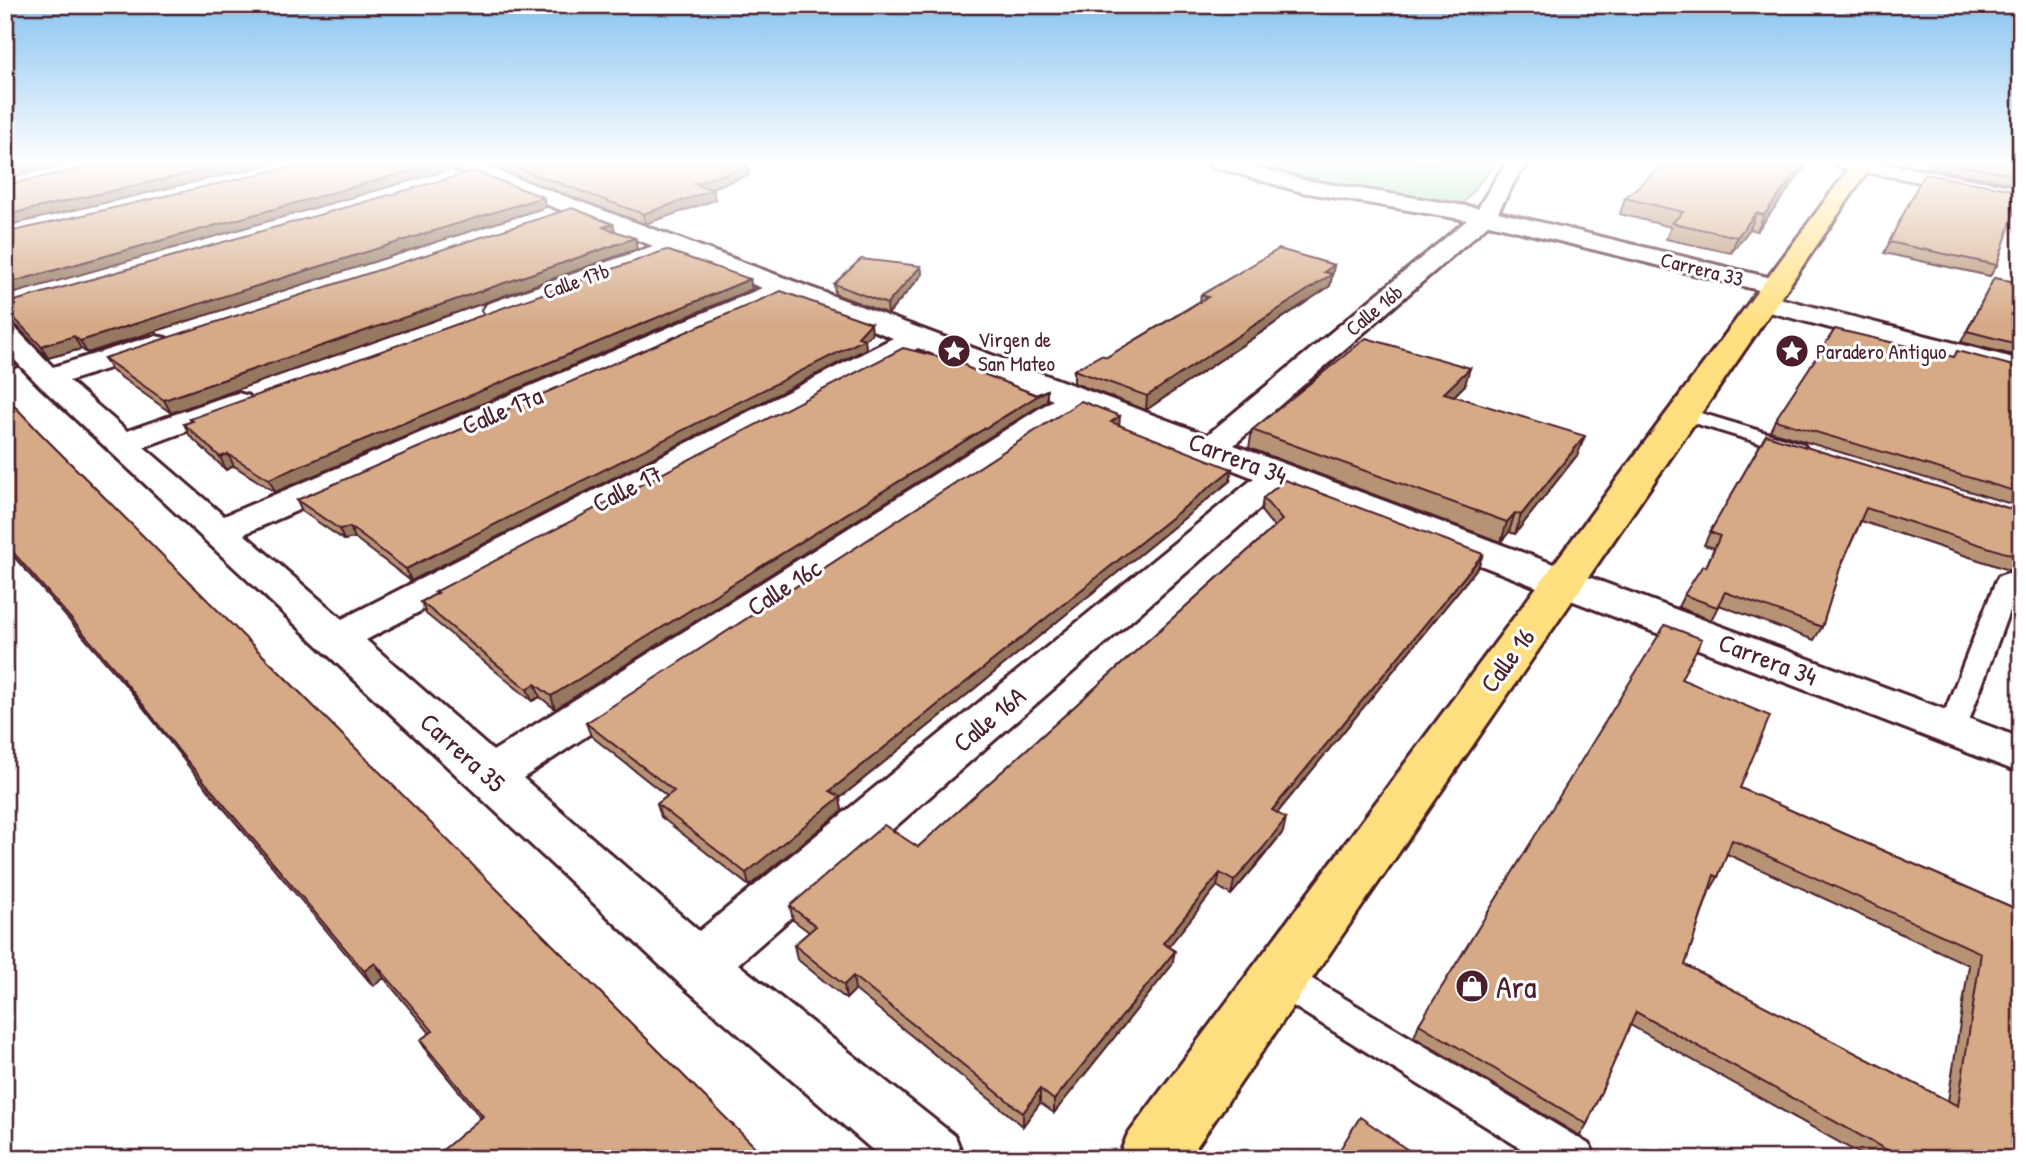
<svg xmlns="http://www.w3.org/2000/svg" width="2026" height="1164" viewBox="0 0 2026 1164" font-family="'Patrick Hand',sans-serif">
  <rect width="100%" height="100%" fill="#fff"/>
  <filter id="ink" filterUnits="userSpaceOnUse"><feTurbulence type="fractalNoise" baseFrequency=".0143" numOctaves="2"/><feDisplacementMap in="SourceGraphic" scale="14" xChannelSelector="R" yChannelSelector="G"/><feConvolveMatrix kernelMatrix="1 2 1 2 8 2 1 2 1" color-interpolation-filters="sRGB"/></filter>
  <g filter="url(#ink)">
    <!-- green -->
    <polygon fill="#96ddab" stroke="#707e6b" stroke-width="2" points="1246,162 1497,162 1460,207 1275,171"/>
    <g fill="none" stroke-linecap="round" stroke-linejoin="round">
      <defs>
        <g id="service">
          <polygon points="1684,408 1803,444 1806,448 1803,452 1796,454 1677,418 1674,414 1677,410"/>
          <polygon points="2008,573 2017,576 2020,581 1966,729 1962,736 1952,739 1942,736 1938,729 1996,581 1999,576"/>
          <polygon points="1279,962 1292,967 1590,1145 1596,1159 1538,1159 1266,989 1261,978 1266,967"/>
        </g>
        <g id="minor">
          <path d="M445 162H473L1207 435 1467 220 1302 192 1211 166 1208 162H1239L1304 180 1478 208 1500 172 1509 162H1531L1518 175 1498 212 1784 281 1788 286 1784 291 1775 294 1489 224 1234 445 2021 738V773L1282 489 738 964 955 1136 964 1159H883L678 982 38 384 5 350V326L15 328 53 367 146 338 156 336 166 338 170 344 166 350 69 381 127 431 227 396 238 393 249 396 253 402 249 408 144 447 224 516 762 288 675 254 505 316 496 318 487 316 483 310 487 304 653 246 448 166ZM785 296 893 338 342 619 244 534ZM918 348 1053 400 493 751 366 640ZM1080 410 1254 478 699 931 523 778Z"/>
          <polygon points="1834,162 1876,162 2021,188 2021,200 1844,168 1837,166"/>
          <polygon points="1763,294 2021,360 2021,378 1754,308 1750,302 1754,296"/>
        </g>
        <polygon id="trunk" points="1854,162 1874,162 1188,1159 1118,1159 1127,1136"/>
      </defs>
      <!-- service casing -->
      <use href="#service" stroke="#4a1f2b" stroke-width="6"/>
      <!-- minor casing -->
      <use href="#minor" stroke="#4a1f2b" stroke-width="6"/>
      <!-- trunk casing -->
      <use href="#trunk" stroke="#4a1f2b" stroke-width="6"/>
      <!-- service -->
      <use href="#service" fill="#fff" fill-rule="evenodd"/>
      <!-- minor -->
      <use href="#minor" fill="#fff" fill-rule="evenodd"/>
      <!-- trunk -->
      <use href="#trunk" fill="#fedf80" fill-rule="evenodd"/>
    </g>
    <!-- wall -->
    <g fill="#b89274" stroke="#4a1f2b" stroke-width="2" fill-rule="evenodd">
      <polygon points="495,162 732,162 748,166 749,175 709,189 715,200 645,224 500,170"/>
      <polygon points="1666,162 1809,162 1757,231 1750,229 1731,253 1666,239 1671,227 1620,214 1625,198"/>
      <polygon points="1930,162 2021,162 2021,185 1927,168"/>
      <polygon points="1924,174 1997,265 1990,276 1884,253"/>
      <polygon points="543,197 546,207 87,353 81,349 48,358 17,326 5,324 5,308 13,306 11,302"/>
      <polygon points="615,231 637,249 171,413 111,370 104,358"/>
      <polygon points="1334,265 1330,286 1146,410 1074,383 1074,370 1107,357 1200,301 1201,295"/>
      <polygon points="921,266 922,275 888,314 835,294 834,284"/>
      <polygon points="1994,278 2021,283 2021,357 1961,342"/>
      <polygon points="752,289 275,492 234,466 226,470 190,436 184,424 191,422 190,419"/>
      <polygon points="872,333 865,340 866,349 411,581 355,538 344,540 302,511 297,500"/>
      <polygon points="1954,357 2021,368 2021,507 1770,431 1775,420"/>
      <polygon points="968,368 1036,395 1047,390 1047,401 555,709 540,697 532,701 426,614 421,602 436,594 435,592"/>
      <polygon points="1465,385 1454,396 1578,454 1515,534 1509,532 1501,542 1249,448 1252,430"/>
      <polygon points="5,396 40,433 767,1159 481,1118 429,1055 420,1040 430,1033 384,978 373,986 193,772 128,688 15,558 5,561"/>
      <polygon points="1119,425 1230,481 840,798 842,811 749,886 661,817 657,804 667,796 591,736 586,723"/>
      <polygon points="1766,435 2021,512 2021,574 1861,521 1840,568 1822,627 1814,640 1719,605 1711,620 1678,607 1684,595 1706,567 1714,548 1704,545 1710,532"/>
      <polygon points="1263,498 1483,554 1478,567 1277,813 1283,832 1260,861 1231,895 1217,886 1168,947 1172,965 1054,1113 1040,1103 1023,1126 855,990 846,999 797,959 794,945 809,932 793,920 790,906 918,847 1274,527 1261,511"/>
      <path d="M1681 679 1740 788 2021 911V1159H1869L1630 1025 1587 1124 1580 1136 1414 1037 1419 1024ZM1727 854 1969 965 1948 1101 1685 965 1710 889H1711L1718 877Z"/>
    </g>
    <!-- shaded-wall -->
    <g fill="#96775e" stroke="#4a1f2b" stroke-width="2">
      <polygon points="34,162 80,162 5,178 5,168"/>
      <polygon points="239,162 281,162 5,226 5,215"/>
      <polygon points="442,162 449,162 452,169 5,296 5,284"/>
      <polygon points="1804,162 1809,162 1757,231 1764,215"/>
      <polygon points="748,166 749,175 696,193 694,184"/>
      <polygon points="713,190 715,200 645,224 643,214"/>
      <polygon points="543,197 546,207 87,353 80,341"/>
      <polygon points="1756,213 1750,229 1731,253 1737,237"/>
      <polygon points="613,224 616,234 603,227"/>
      <polygon points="635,238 637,249 171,413 164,400"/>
      <polygon points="1334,265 1330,286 1146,410 1147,396"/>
      <polygon points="921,266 922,275 888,314 887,304"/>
      <polygon points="750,279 752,289 275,492 269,479"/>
      <polygon points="871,323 872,333 865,340 866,349 411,581 406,569 858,337"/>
      <polygon points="74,336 81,349 48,358 41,346"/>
      <polygon points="10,355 18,367 5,371 5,356"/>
      <polygon points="1470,368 1465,385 1439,411 1444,393"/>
      <polygon points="1047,390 1047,401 555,709 551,696"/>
      <polygon points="1120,416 1119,428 1111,422"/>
      <polygon points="1585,436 1578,454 1515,534 1521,515"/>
      <polygon points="228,454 234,466 226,470 220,457"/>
      <polygon points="1232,469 1230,481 840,798 842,811 749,886 746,873 830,791"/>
      <polygon points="1515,513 1509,532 1501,542 1507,522"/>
      <polygon points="350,527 355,538 344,540 339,529"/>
      <polygon points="5,543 15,558 5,561"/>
      <polygon points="1483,554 1478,567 1269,823 1272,810"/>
      <polygon points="535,684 540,697 532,701 527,689"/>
      <polygon points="1286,818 1283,832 1231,895 1234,881"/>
      <polygon points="1220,873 1217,886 1161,956 1163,943"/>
      <polygon points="1175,951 1172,965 1054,1113 1054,1100"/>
      <polygon points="375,963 384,978 373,986 364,971"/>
      <polygon points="853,976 855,990 846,999 844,985"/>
      <polygon points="1040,1089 1040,1103 1023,1126 1023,1113"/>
    </g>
    <!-- building -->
    <g fill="#d6aa87" stroke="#4a1f2b" stroke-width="2" fill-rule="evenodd">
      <polygon points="5,162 34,162 5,168"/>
      <polygon points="111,162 239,162 5,215 5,185"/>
      <polygon points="311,162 442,162 5,284 5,233"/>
      <polygon points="501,162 732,162 748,166 694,184 713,190 643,214"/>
      <polygon points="1666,162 1804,162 1764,215 1756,213 1737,237 1672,223 1683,212 1625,198"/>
      <polygon points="1939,162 2021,162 2021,176"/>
      <polygon points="474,171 543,197 80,341 74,336 41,346 10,314 5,313 5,308 15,305 11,302"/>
      <polygon points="1924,174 2021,191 1997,265 1889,242"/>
      <polygon points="572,208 613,224 603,227 635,238 164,400 104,358"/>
      <polygon points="1279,249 1334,265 1324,272 1332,274 1147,396 1074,370 1101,355 1107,357 1208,297 1201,295"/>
      <polygon points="666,250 750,279 269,479 228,454 220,457 184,424 193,421 190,419"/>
      <polygon points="861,259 921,266 887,304 834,284"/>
      <polygon points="1994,278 2021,283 2021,345 1967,331"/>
      <polygon points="781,291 871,323 858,337 865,339 406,569 350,527 339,529 297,500"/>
      <polygon points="1835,329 1954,357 1957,351 2021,368 2021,493 1775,420"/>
      <polygon points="1366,338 1470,368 1444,393 1585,436 1521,515 1515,513 1507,522 1252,430"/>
      <polygon points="903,348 963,363 968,368 1036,395 1047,390 551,696 535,684 527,689 421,602 438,593 435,592"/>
      <polygon points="5,349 10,355 5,356"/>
      <polygon points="5,396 40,433 767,1159 432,1159 483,1116 420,1040 433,1031 375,963 364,971 183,756 118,673 5,543"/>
      <polygon points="1081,401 1120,416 1111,422 1232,469 830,791 840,797 746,873 657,804 674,791 586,723"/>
      <polygon points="1766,435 2021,512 2021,558 1866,508 1840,568 1822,627 1725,592 1717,607 1684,595 1703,565 1706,567 1720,536 1710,532"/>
      <polygon points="1285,480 1483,554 1272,810 1286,818 1263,848 1234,881 1220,873 1163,943 1175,951 1054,1100 1040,1089 1023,1113 853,976 844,985 794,945 816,926 790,906 884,825 918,847 1282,520 1263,498"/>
      <path d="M1665 625 1702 639 1681 679 1770 716 1740 788 2021 911V1159H1903L1636 1012 1587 1124 1419 1024ZM1732 840 1981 953 1958 1106 1685 965 1714 875 1718 877Z"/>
      <polygon points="1360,1117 1421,1159 1334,1159"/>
    </g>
  </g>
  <!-- sky -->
  <linearGradient id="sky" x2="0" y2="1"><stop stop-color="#89c4f0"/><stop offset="0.5" stop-color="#fff"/><stop offset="1" stop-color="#fff" stop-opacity="0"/></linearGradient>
  <rect width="2026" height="325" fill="url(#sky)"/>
  <!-- icons -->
  <defs>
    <symbol id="sight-disc" viewBox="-11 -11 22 22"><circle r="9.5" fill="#4a1f2b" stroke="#fff"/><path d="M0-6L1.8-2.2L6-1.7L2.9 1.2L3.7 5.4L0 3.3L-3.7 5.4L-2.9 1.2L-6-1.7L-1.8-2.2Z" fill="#fff"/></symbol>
    <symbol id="shop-disc" viewBox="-11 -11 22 22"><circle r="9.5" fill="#4a1f2b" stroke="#fff"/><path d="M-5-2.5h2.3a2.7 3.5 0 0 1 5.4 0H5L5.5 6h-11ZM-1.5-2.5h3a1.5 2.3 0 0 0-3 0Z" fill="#fff"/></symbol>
  </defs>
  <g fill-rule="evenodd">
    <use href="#sight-disc" x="935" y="332" width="38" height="38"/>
    <use href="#sight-disc" x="1773" y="332" width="38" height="38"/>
    <use href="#shop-disc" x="1453" y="967" width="38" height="38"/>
  </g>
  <g text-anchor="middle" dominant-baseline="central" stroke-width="6" stroke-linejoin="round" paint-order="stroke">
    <!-- far-street labels -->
    <g font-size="21" fill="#4a1f2b" stroke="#fff">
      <text transform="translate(1702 269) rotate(14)">Carrera 33</text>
      <text transform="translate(576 281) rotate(-20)">Calle 17b</text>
      <text transform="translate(1374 310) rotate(-40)">Calle 16b</text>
    </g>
    <!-- far-poi labels -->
    <g font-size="21" fill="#4a1f2b" stroke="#fff" text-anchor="start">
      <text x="978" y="339">Virgen de<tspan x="978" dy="24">San Mateo</tspan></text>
      <text x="1816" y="351">Paradero Antiguo</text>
    </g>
    <!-- street labels -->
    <g font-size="26" fill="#4a1f2b" stroke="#fff">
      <text transform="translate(502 410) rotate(-23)">Calle 17a</text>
      <text transform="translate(1238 458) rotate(21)">Carrera 34</text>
      <text transform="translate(627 488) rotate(-27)">Calle 17</text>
      <text transform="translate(784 587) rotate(-33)">Calle 16c</text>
      <text transform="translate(1768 659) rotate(21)">Carrera 34</text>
      <text transform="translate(1507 660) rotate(-54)">Calle 16</text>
      <text transform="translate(989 719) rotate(-40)">Calle 16A</text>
      <text transform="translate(463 752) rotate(42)">Carrera 35</text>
    </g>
    <!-- near-poi labels -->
    <g font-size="32" fill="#4a1f2b" stroke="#fff" text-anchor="start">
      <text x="1496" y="986">Ara</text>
    </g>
  </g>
  <!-- margin -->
  <rect width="2026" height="1164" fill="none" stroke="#fff" stroke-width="28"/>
  <rect x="14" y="14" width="1998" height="1136" fill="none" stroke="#4a1f2b" stroke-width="2.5" filter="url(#ink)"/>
</svg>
